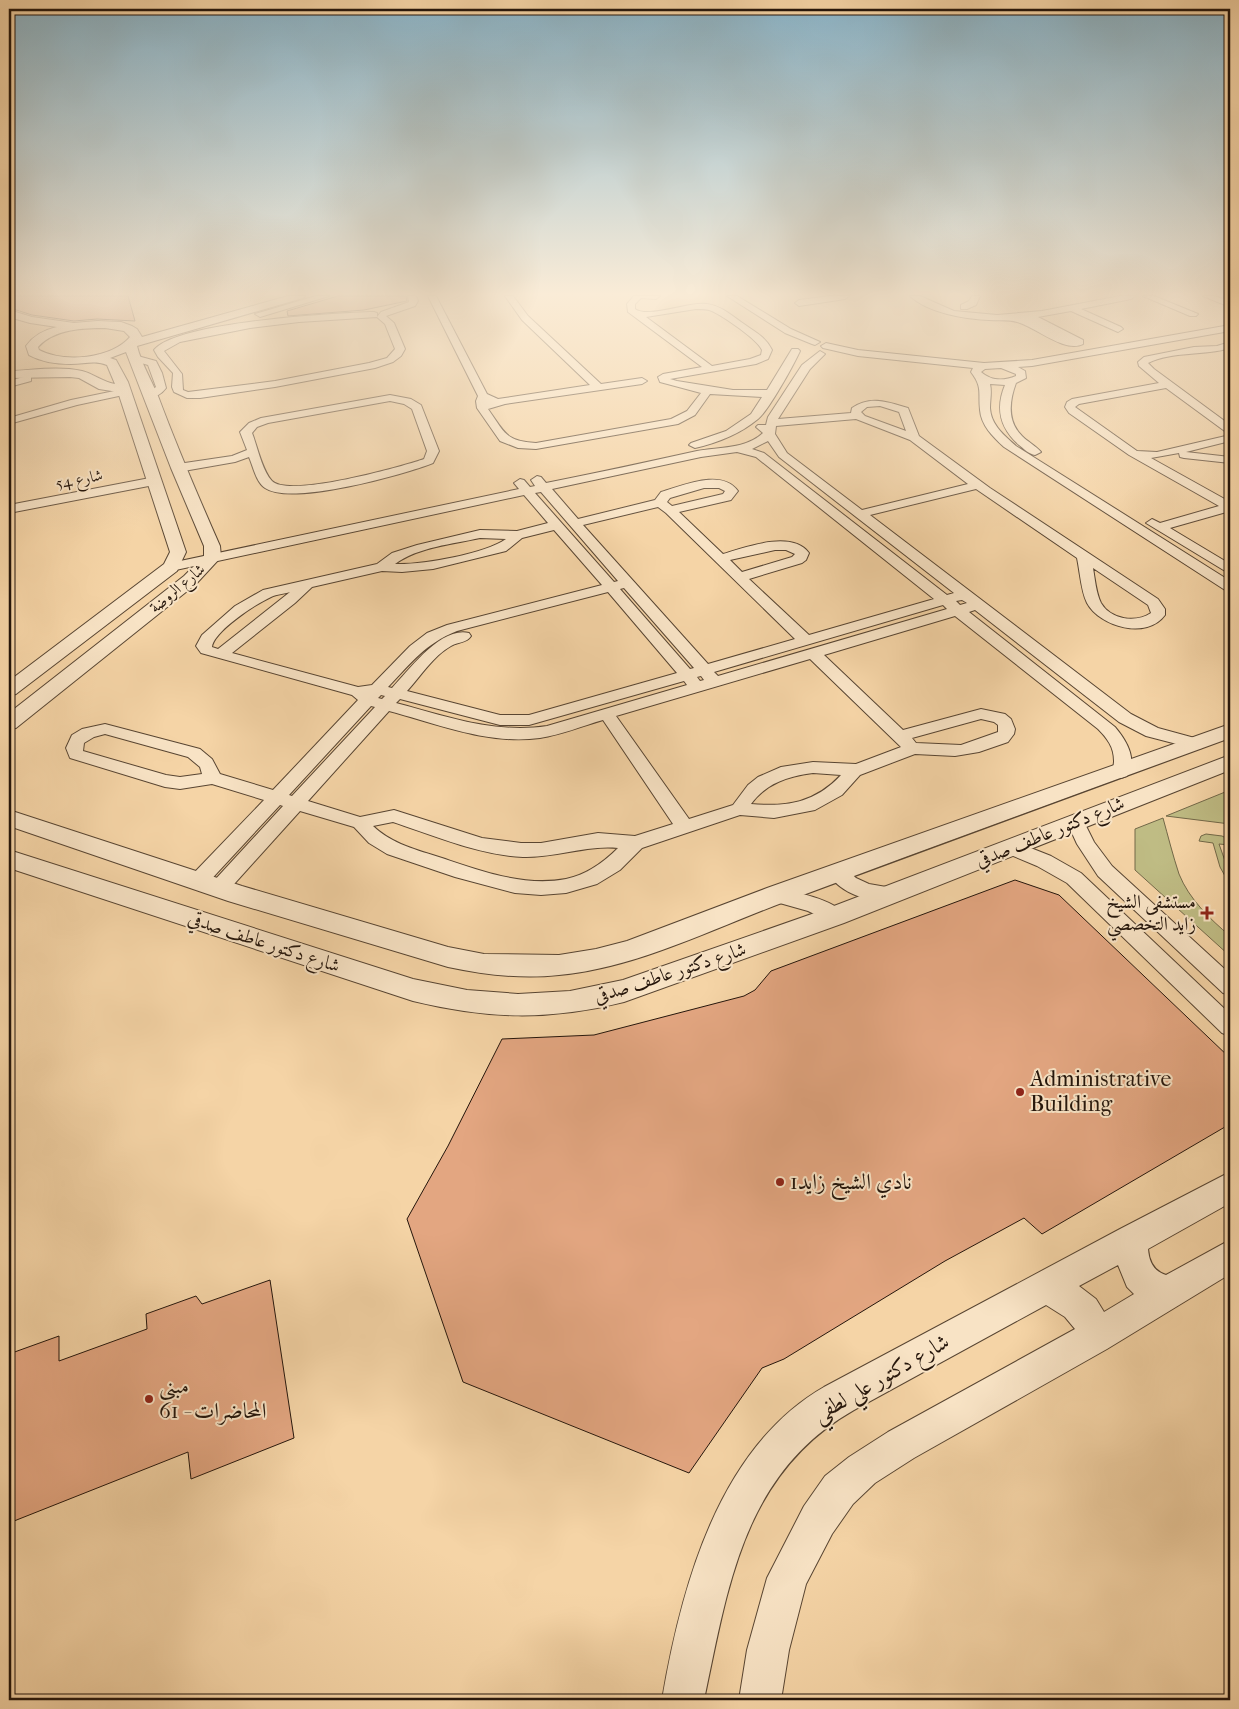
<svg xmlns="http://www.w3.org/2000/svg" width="1239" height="1709" viewBox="0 0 1239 1709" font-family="'IM FELL French Canon',Amiri,serif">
  <rect width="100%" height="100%" fill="#f5d4a6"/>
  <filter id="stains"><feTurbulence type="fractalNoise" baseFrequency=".004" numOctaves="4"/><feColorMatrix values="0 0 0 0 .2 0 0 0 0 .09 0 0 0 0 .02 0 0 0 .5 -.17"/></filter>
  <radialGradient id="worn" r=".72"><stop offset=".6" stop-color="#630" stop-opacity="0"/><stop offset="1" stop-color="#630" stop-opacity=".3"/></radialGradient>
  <!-- green -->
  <g fill="#bfbc84" stroke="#726848">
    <polygon points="1230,790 1230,824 1166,816"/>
    <path d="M1163 818C1168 836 1173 856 1179 874 1189 899 1210 919 1230 936V956L1135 870V829Z"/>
    <polygon points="1206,834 1222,836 1230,840 1230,845 1219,844 1230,875 1230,885 1220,867 1213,843 1199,841 1201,836"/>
  </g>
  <!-- building -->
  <g fill="#e3a681" stroke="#24150b">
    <polygon points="9,296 128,296 135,321 97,319 74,321 32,315 10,308"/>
    <polygon points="338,296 406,296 407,301 364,310 288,316 287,311"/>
    <polygon points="1015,880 1059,895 1230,1058 1230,1124 1042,1234 1024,1218 945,1261 784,1359 762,1368 689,1473 463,1382 407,1219 448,1146 502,1039 594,1035 744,996 755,990 771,971"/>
    <polygon points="270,1280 294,1438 191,1479 188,1452 9,1523 9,1354 59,1336 59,1361 147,1329 146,1314 196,1296 202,1304"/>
  </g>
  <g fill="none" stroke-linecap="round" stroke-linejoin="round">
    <defs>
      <g id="minor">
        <polygon points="316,296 329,296 260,317 255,314"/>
        <path d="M408 296H416L418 301 415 306 386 316 394 323 405 349 401 356 393 362 375 368 275 387 200 398H187L174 392 172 387 173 373 158 357 154 350C177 322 334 313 374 312L377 313V317L299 322 250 328 180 342 164 351 182 374 183 390 188 392 275 381 369 363 387 358 395 349 385 324 377 317 381 312 409 302Z"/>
        <path d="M428 296H436L487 394 498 399 590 385 522 320 505 296H513L528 316 601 384 642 378 647 381 642 384 505 404 488 409C505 433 505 441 536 443L671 419 687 411 701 393 660 382 658 377 663 374 702 367 628 312 627 304 634 296H660L656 299 641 298 635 304V309C649 319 689 301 707 304 722 306 732 316 744 324 755 332 766 337 772 350L768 359 756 364 670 379 677 381 733 390H767L792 349H798L800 351C793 366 769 410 758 419 740 434 717 443 695 448L689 445 691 443 726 431 751 414 762 397 710 394 695 415 678 424 536 449 518 448 500 441 477 408 476 401 478 396ZM696 309C702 309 707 309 712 311 723 316 757 339 762 350L761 355 750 359 712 366 646 317Z"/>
        <polygon points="727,296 737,296 791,329 820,342 815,345 812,344 785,333"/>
        <polygon points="830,296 849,296 845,299 799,306 795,303 799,300"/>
        <path d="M910 296H920L954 311 997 315 1042 311 1120 296H1135L1131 299 1081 309 1121 327 1123 329 1118 332 1071 311 1038 317 1083 340V344C1065 353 1038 329 1020 323 1010 319 1000 321 989 320 965 319 928 313 910 296Z"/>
        <polygon points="972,296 980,296 976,305 967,309 961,309 961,305 969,301"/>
        <polygon points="1143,296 1154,296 1198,314 1196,316 1190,316"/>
        <polygon points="1203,296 1214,296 1230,301 1230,307"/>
        <path d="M1230 325V331L1032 366 1018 367 1025 371 1026 378 1016 383C1009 402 1007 421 1022 436 1028 442 1036 446 1041 452L1035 455C1029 454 1024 449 1019 445 1000 428 995 409 1005 385L990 384C992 392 990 399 990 408 991 425 1004 435 1016 446L1230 581V591L1225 590 1004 447C993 437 981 425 980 410 978 392 983 388 971 372L973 368 858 356 823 348 821 346 826 343 858 350 984 363 1032 360ZM1001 368 1016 374V376C1004 381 991 381 981 372L985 369Z"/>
        <path d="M1230 342V348C1205 356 1172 351 1148 363L1154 369 1230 425V433L1226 432 1166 388 1079 404 1075 407 1137 451 1157 452 1230 435V441L1186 452 1230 457V463L1184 458 1180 457 1179 453 1151 458 1230 502V511L1170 528 1230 564V574L1146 523 1152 519 1160 523 1219 506 1129 455 1069 413 1065 407 1067 402 1072 399 1159 383 1139 366 1138 362 1144 357 1194 347 1217 346Z"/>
        <path d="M820 351 825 354 810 369 778 419 851 413 852 408C870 395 888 402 908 408L919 436 990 488 1158 599 1165 609V615C1147 640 1100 627 1087 603 1081 591 1080 572 1077 558L976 489 870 515 1131 714 1158 728 1202 740 1204 744 1202 748 1196 749 1146 736 1119 722 975 610 969 612 1115 727C1126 740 1138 759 1127 776L1121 778 1115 776C1111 771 1114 767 1114 761 1114 747 1107 738 1098 729L955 616 824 655 903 730 981 709 1005 714 1011 719 1015 729 1014 734 1008 742 979 752 955 756 915 754 860 775 842 795 815 810 774 818 740 815 642 848 620 870 597 884 566 893 541 895 515 893 455 877 387 854 369 843 354 827 300 811 226 893 219 895 212 893 209 888 212 883 283 806 280 805 205 886 198 888 191 886 188 881 191 876 264 800 212 784 180 789 165 787 70 758 66 748 72 735 82 729 105 724 200 749 212 759 220 774 273 790 358 700 352 695 201 653 196 646 202 635 235 606 263 590 377 564 392 553 417 545 480 530 517 531 548 523 524 495 171 571 164 567 166 564 519 489 514 483 520 479 524 480 530 487 535 486 531 480 537 476 541 477 546 483C597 473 647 462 697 451 719 447 746 449 763 433L756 427 758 425H766L768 417 802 365ZM880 406 899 412 906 431 865 416 861 412 867 407ZM856 419 910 440 968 484 862 510 787 453 775 434 776 426ZM768 441 779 457 954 593 947 595 764 453 752 449ZM737 452 756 457 934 599 809 635 749 579 802 563 806 560 809 553C792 530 746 547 723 554L679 512 731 500 738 491C721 468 683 486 661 492L655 500 578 519 552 489 701 457ZM704 488H719L725 491 723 494 672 506 667 502 670 498ZM541 492 618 581 614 582 535 493ZM658 507 666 513 795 639 708 664 583 525ZM554 530 602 585 447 625 427 633 410 646 372 685 358 687 232 653 295 603 312 587 382 571 402 572 433 569 506 551 522 538ZM480 538 506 539C484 554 422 565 395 564 418 547 453 544 480 538ZM775 550H786L795 554 792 557 742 572 730 560ZM1093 568 1148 605 1151 613C1136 623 1111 620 1101 603 1096 593 1095 579 1093 568ZM624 588 694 668 690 669 620 589ZM290 592 218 649 212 647C214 631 256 604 271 597 277 594 284 594 290 592ZM608 592 677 673 529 715H500L407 691C420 677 433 656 451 646 457 642 467 643 471 636L469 633C441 626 409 670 392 688L388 687C412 662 425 644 457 631ZM962 600 967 603 960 605 956 601ZM943 605 947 609 718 676 714 672ZM810 659 901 747 856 764 813 762 781 767 758 777 748 785 733 805 689 819 616 716ZM701 676 704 680 700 681 697 677ZM684 681 687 685 547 726C494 734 446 716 396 703L400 699 500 725H529ZM381 695 385 696 382 699 378 698ZM371 706 375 707 292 796 289 795ZM389 711C438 724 488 745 540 738 561 735 582 726 603 720L673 824 635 836 598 833 541 843H521L482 838 394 810 360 817 308 801ZM981 719 994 722 998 725V732L961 745 916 743 912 738ZM105 734 188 757 200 767 202 774 180 777 166 775 83 751 84 743 94 737ZM813 773 841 775C815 803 787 807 751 804 766 783 789 776 813 773ZM393 822C435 836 479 855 523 857 556 858 585 845 618 848 604 862 586 875 566 879 524 887 481 871 442 858 417 850 392 844 373 826Z"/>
        <path d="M134 355 156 361 162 373 166 388C162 394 153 399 146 397L145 395 156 387 148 365 131 360V356Z"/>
        <polygon points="27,376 31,377 31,381 9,387 9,381"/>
        <polygon points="124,389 129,392 128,394 77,405 9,424 9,418 71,400"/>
        <path d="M390 395 411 399 421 405 439 451 433 463C403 475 291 506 265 488 256 482 253 466 249 457L235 462 178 472 172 468 178 464 232 456 247 450 240 432 249 423 261 418ZM390 401 404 404 412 409 427 451 424 459C401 467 289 498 272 481 262 471 257 445 252 433L257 427 268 423Z"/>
        <polygon points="155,477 159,478 161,481 159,484 9,513 9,505"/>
        <polygon points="1076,816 1082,818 1094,842 1112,866 1230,974 1230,995 1223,993 1098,876 1077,844 1067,822 1070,818"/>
        <polygon points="1013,841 1051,856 1081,873 1230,1014 1230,1036 1222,1033 1067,883 1037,866 1006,853 1004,848 1006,843"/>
        <path d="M838 866 845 868 856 878 869 884 898 889 901 894 898 899C875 906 840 894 828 873L831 868Z"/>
        <path d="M776 888C794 892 836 899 845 916L842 921 835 924 808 911 769 900 766 895 769 890Z"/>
      </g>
      <g id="tertiary">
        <path d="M288 296H305L303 298 137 346C141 363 151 379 158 396 177 447 198 496 220 546L221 557 196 584 16 728 9 729V713L184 576 204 556V546L171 468 126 352 110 358 116 360 128 382 186 552 177 571 16 694 9 696V681L164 564 170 552 118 392 99 389 79 378 70 377 9 378V372L11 371C34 370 59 366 82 371 94 374 103 382 115 384L107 365C94 360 85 364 71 364 56 364 42 362 29 355L26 346C34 335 44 330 57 327L30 323 9 317V310L32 317 74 323 97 321 121 322 132 326 137 329 142 337ZM105 328 124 331 130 337C111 359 64 363 39 350L38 347C54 329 83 328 105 328Z"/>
        <path d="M1230 724V738C1082 792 934 846 787 901 714 928 637 968 559 975 522 979 485 975 448 967L228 901 9 826V810L242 886 448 947 484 954 559 955 596 949 627 941 767 888Z"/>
        <path d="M1230 755V770L844 923 624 1002C549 1021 487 1019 413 1001L9 868V850L413 979 467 990 518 994 570 991 623 980 826 909Z"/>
        <path d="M1230 1172V1203L1148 1249C1149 1261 1153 1271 1166 1275L1230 1240V1274L1107 1349 914 1458 875 1483 853 1504 832 1534 806 1584 789 1650 781 1700H739L747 1650 767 1578 804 1506 825 1476 849 1457 888 1432 1075 1329 1065 1317 1046 1305 854 1410C743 1473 728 1587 704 1700H662C681 1588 718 1448 824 1387L1120 1229ZM1118 1265 1127 1287 1134 1294 1104 1312 1096 1299 1079 1286Z"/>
      </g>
    </defs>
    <!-- minor casing -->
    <use href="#minor" stroke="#584532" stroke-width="2"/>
    <!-- tertiary casing -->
    <use href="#tertiary" stroke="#584532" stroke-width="2"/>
    <!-- minor -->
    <use href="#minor" fill="#f8e3c5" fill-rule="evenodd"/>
    <!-- tertiary -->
    <use href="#tertiary" fill="#f8e3c5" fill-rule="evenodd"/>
  </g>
  <!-- sky -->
  <linearGradient id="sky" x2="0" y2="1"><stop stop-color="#8ab6cc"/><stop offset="0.55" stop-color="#faecd7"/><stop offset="1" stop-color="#faecd7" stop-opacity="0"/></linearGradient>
  <rect width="1239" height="535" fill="url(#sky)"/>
  <!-- markers -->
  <g fill="#8f2418" stroke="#f8e3c5" stroke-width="2">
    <path d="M1204.5 905.5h5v5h5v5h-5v5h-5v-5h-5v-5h5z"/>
    <circle cx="1020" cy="1092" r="5"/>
    <circle cx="780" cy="1182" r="5"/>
    <circle cx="149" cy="1399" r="5"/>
  </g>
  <g text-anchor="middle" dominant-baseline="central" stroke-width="4" stroke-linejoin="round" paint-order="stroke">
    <!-- far-street labels -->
    <g font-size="16" fill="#24150b" stroke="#f8e3c5">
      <text transform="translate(79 479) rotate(-11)">شارع 54</text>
      <text transform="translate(177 588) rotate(-40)">شارع الروضة</text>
    </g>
    <!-- street labels -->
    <g font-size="19" fill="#24150b" stroke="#f8e3c5">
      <text transform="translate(1050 832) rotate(-22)">شارع دكتور عاطف صدقي</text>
      <text transform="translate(264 942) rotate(18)">شارع دكتور عاطف صدقي</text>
      <text transform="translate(670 973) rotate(-18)">شارع دكتور عاطف صدقي</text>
    </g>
    <!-- poi labels -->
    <g font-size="19" fill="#24150b" stroke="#f8e3c5" text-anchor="end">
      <text x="1196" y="902">مستشفى الشيخ<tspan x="1196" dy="22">زايد التخصصي</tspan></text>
    </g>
    <!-- near-poi labels -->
    <g font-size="22" fill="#24150b" stroke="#f8e3c5" text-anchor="start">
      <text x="1030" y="1079">Administrative<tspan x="1030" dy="25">Building</tspan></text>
      <text x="790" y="1182">نادي الشيخ زايد1</text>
      <text x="159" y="1386">مبنى<tspan x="159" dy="25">المحاضرات - 61</tspan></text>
    </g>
    <!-- near-street labels -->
    <g font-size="22" fill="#24150b" stroke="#f8e3c5">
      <text transform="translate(881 1378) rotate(-30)">شارع دكتور علي لطفي</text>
    </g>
  </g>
  <!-- margin -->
  <rect width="1239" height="1709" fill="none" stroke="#f5d4a6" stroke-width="30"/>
  <rect x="10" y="10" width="1219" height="1689" fill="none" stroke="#24150b" stroke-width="2.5"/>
  <rect x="15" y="15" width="1209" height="1679" fill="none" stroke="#24150b"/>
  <rect width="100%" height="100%" filter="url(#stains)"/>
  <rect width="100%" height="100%" fill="url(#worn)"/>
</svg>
